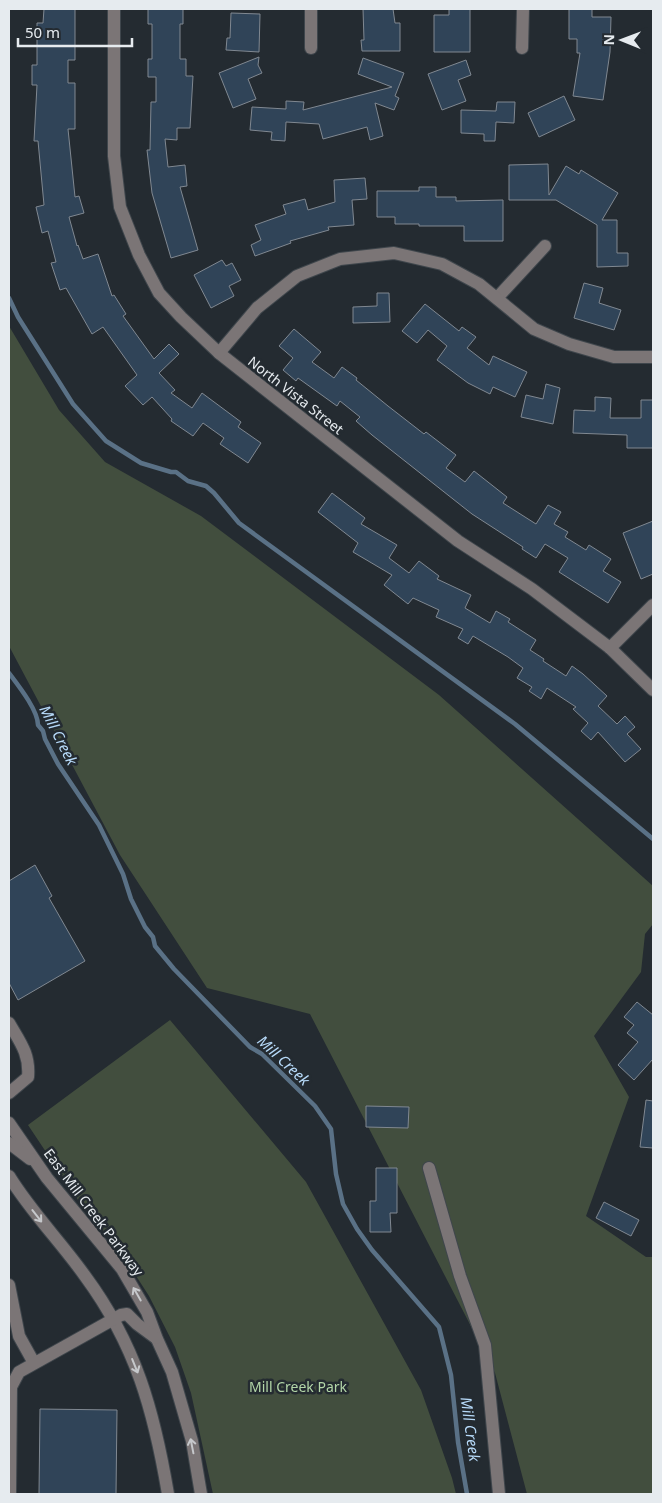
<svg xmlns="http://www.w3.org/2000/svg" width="662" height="1503" viewBox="0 0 662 1503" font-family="'Noto Sans',sans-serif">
  <rect width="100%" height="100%" fill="#242b31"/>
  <!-- green -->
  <g fill="#424e3e">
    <polygon points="9,326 59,410 105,462 201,516 439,695 653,886 653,924 645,934 641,972 594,1036 629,1097 586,1216 646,1257 653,1257 653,1494 527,1494 495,1373 310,1014 207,988 120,855 9,646"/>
    <polygon points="170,1020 306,1182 421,1390 452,1478 456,1494 213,1494 191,1393 175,1347 149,1296 120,1251 78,1200 28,1125"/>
  </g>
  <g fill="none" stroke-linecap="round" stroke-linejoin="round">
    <!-- stream -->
    <g stroke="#5a7186" stroke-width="4.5">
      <polyline points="9,298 18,317 73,404 106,441 141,463 171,472 176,472 188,481 206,486 214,493 239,523 515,724 653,839"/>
      <path d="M9 673C18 685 38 710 38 725L43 731 45 739 58 764 99 825 123 874 131 899 145 927 153 937 155 946 174 969 250 1047 262 1054 315 1106 331 1129 336 1174 343 1204 357 1229 372 1250 439 1327 451 1375 458 1442 467 1494"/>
    </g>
  </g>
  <!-- building -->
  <g fill="#304458" stroke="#808891">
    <polygon points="44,9 75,9 75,60 68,60 68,83 75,83 75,129 68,129 75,197 79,196 84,213 69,217 77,246 78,245 83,259 98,254 112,296 114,295 126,314 123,316 154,359 169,344 179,354 159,373 175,390 171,393 192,408 202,393 241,422 238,427 261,443 248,463 220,444 224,438 203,423 193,436 171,421 172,419 152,397 143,405 125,386 137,375 103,327 92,334 66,288 60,290 51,263 56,262 48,231 42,233 36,207 44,205 38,141 34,141 37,85 32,85 32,65 37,65 37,23 43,23"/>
    <polygon points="148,9 183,9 183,24 180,24 180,59 186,59 186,76 193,76 190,128 177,128 177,140 165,139 168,167 185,165 187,186 180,187 198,250 171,258 152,193 147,150 150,150 151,102 156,102 156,77 148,77 148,59 152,59 152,24 148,24"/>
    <polygon points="363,9 393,9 395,23 400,23 400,51 362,51 361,40 364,40"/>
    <polygon points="449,9 470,9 470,52 434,52 434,15 449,15"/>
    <polygon points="569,9 592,9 592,17 611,17 610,52 603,100 573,96 580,53 577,53 577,39 569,39"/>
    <polygon points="231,13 260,14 259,52 226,50 227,38 230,38"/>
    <polygon points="259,57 258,65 262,73 248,79 256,99 233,108 219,73"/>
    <polygon points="363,58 404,73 395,96 399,98 394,110 375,103 383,136 370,140 367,127 323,139 319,124 286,122 285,141 271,140 272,132 250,130 252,107 286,109 286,101 304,102 303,110 392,87 358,74"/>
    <polygon points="466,60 471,75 458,80 466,101 442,110 428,74"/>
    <polygon points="564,96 575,120 539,137 528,113"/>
    <polygon points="497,102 515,102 514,123 496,122 495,141 484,141 484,134 461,133 461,110 496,111"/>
    <polygon points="548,164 549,195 566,166 579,174 581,170 618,193 602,220 617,220 617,253 628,253 628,266 597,267 597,225 556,200 509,200 509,165"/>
    <polygon points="365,178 367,199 352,200 354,225 328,227 329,230 290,241 291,243 255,256 251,245 261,240 255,225 286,214 283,205 305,199 308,210 335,202 334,180"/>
    <polygon points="419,187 436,187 436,197 456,197 456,201 503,200 503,241 464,241 464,226 419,226 419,224 395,224 395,217 377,217 377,191 419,191"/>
    <polygon points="222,260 226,266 232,263 241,280 229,286 234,296 211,308 194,275"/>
    <polygon points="584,283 603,288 599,303 621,310 614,330 574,318"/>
    <polygon points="377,293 389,293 390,322 353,323 353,307 377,306"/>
    <polygon points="425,304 459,331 462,327 476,337 467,348 489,365 493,356 527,372 515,397 493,387 490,394 468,383 437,360 447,346 428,330 417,343 402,331"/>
    <polygon points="294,329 321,352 312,362 334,378 342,367 357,378 356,380 388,406 424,434 426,432 456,455 446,468 465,482 474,471 507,497 503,503 536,524 548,505 561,512 554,524 568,532 565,537 586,550 589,545 611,559 603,571 621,582 608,603 559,572 568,558 545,544 536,558 522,549 523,547 472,514 372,435 356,421 360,417 340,401 337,406 298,378 296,381 283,370 293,358 279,346"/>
    <polygon points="546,384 560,388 553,424 521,417 526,395 543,399"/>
    <polygon points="595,397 611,398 610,418 641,418 641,400 653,400 653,448 627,448 627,435 573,433 574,410 595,411"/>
    <polygon points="332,493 365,518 361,524 397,545 389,558 409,573 419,561 439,576 437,579 471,595 465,608 490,623 496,611 510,619 508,622 536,640 530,650 544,659 543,661 566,676 572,666 583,674 607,696 598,706 617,724 625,716 635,727 627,734 641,749 625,762 598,732 591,740 581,731 588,723 573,709 576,707 547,688 541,699 529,691 532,687 517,678 523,668 508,657 473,636 468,644 458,638 463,629 436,617 439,610 413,598 408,604 384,585 392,575 353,552 358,543 318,512"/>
    <polygon points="653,521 653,574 641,579 623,533"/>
    <polygon points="35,865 52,896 49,898 85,961 18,1000 9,983 9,881"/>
    <polygon points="637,1002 653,1015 653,1059 634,1080 618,1065 638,1042 627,1033 634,1025 624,1017"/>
    <polygon points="646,1100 653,1101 653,1148 640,1147"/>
    <polygon points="366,1106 409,1107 408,1128 366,1127"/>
    <polygon points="376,1168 397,1168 397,1213 390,1213 391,1232 370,1232 370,1201 376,1201"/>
    <polygon points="604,1202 639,1220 631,1236 596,1218"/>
    <polygon points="40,1409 117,1410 116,1494 39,1494"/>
  </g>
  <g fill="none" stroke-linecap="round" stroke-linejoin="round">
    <defs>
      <g id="minor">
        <polyline points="114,9 114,156 120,207 139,255 159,293 181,317 219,353 458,541 532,589 610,648 653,690"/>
        <polyline points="311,48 311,9"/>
        <polyline points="522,48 523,9"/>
        <polyline points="497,298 545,246"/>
        <polyline points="219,353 257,308 297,276 340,259 394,253 442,264 479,284 534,329 569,344 614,357 653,357"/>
        <polyline points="610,648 653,605"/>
        <path d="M9 1023C20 1042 30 1054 28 1077L9 1093"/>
        <polyline points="9,1123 47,1178 122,1269 147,1312 157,1339 172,1372 192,1441 201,1494"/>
        <polyline points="9,1143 30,1159"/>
        <polyline points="429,1168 460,1276 485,1345 499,1494"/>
        <path d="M9 1176C31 1212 61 1242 85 1276 136 1345 154 1411 168 1494"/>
        <polyline points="9,1285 19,1336 34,1363"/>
        <polyline points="10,1494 11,1387 19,1372 121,1315 127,1314 137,1324 156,1338"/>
      </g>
    </defs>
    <!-- minor casing -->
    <use href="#minor" stroke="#3f464c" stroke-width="14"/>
    <!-- minor -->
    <use href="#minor" stroke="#7b7576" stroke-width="12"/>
  </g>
  <!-- one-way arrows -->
  <defs><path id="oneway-shaft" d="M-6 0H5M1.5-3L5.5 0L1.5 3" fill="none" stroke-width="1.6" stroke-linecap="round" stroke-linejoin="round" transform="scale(1.25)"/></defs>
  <g stroke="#c6c8cb">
    <use href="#oneway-shaft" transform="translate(37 1216) rotate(52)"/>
    <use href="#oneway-shaft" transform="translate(137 1294) rotate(-120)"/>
    <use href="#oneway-shaft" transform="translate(135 1366) rotate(68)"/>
    <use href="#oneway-shaft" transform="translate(192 1446) rotate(-101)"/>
  </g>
  <g text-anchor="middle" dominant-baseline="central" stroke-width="5" stroke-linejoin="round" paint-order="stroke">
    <!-- street labels -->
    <g font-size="14" fill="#e6ebef" stroke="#242b31">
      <text transform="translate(296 395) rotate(38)">North Vista Street</text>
      <text transform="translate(94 1212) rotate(53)">East Mill Creek Parkway</text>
    </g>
    <!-- park labels -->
    <g font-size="14" fill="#b3d6a8" stroke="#242b31">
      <text x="298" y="1386">Mill Creek Park</text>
    </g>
    <!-- water labels -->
    <g font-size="15" font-style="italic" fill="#b6d9f8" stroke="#242b31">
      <text transform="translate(59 735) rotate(63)">Mill Creek</text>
      <text transform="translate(284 1060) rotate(43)">Mill Creek</text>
      <text transform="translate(471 1429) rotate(82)">Mill Creek</text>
    </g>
  </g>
  <!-- border -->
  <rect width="662" height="1503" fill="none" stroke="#e6ebef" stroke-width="20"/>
  <!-- north arrow -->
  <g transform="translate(622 40) rotate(271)" stroke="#242b31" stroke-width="4" paint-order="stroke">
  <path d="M0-4L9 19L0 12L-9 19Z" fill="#e6ebef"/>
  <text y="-8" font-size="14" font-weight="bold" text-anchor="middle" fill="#e6ebef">N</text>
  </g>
  <!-- scale -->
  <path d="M18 38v8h114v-8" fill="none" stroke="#e6ebef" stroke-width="2.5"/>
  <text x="25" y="38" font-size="15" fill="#e6ebef" stroke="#242b31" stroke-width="4" paint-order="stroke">50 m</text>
</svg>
